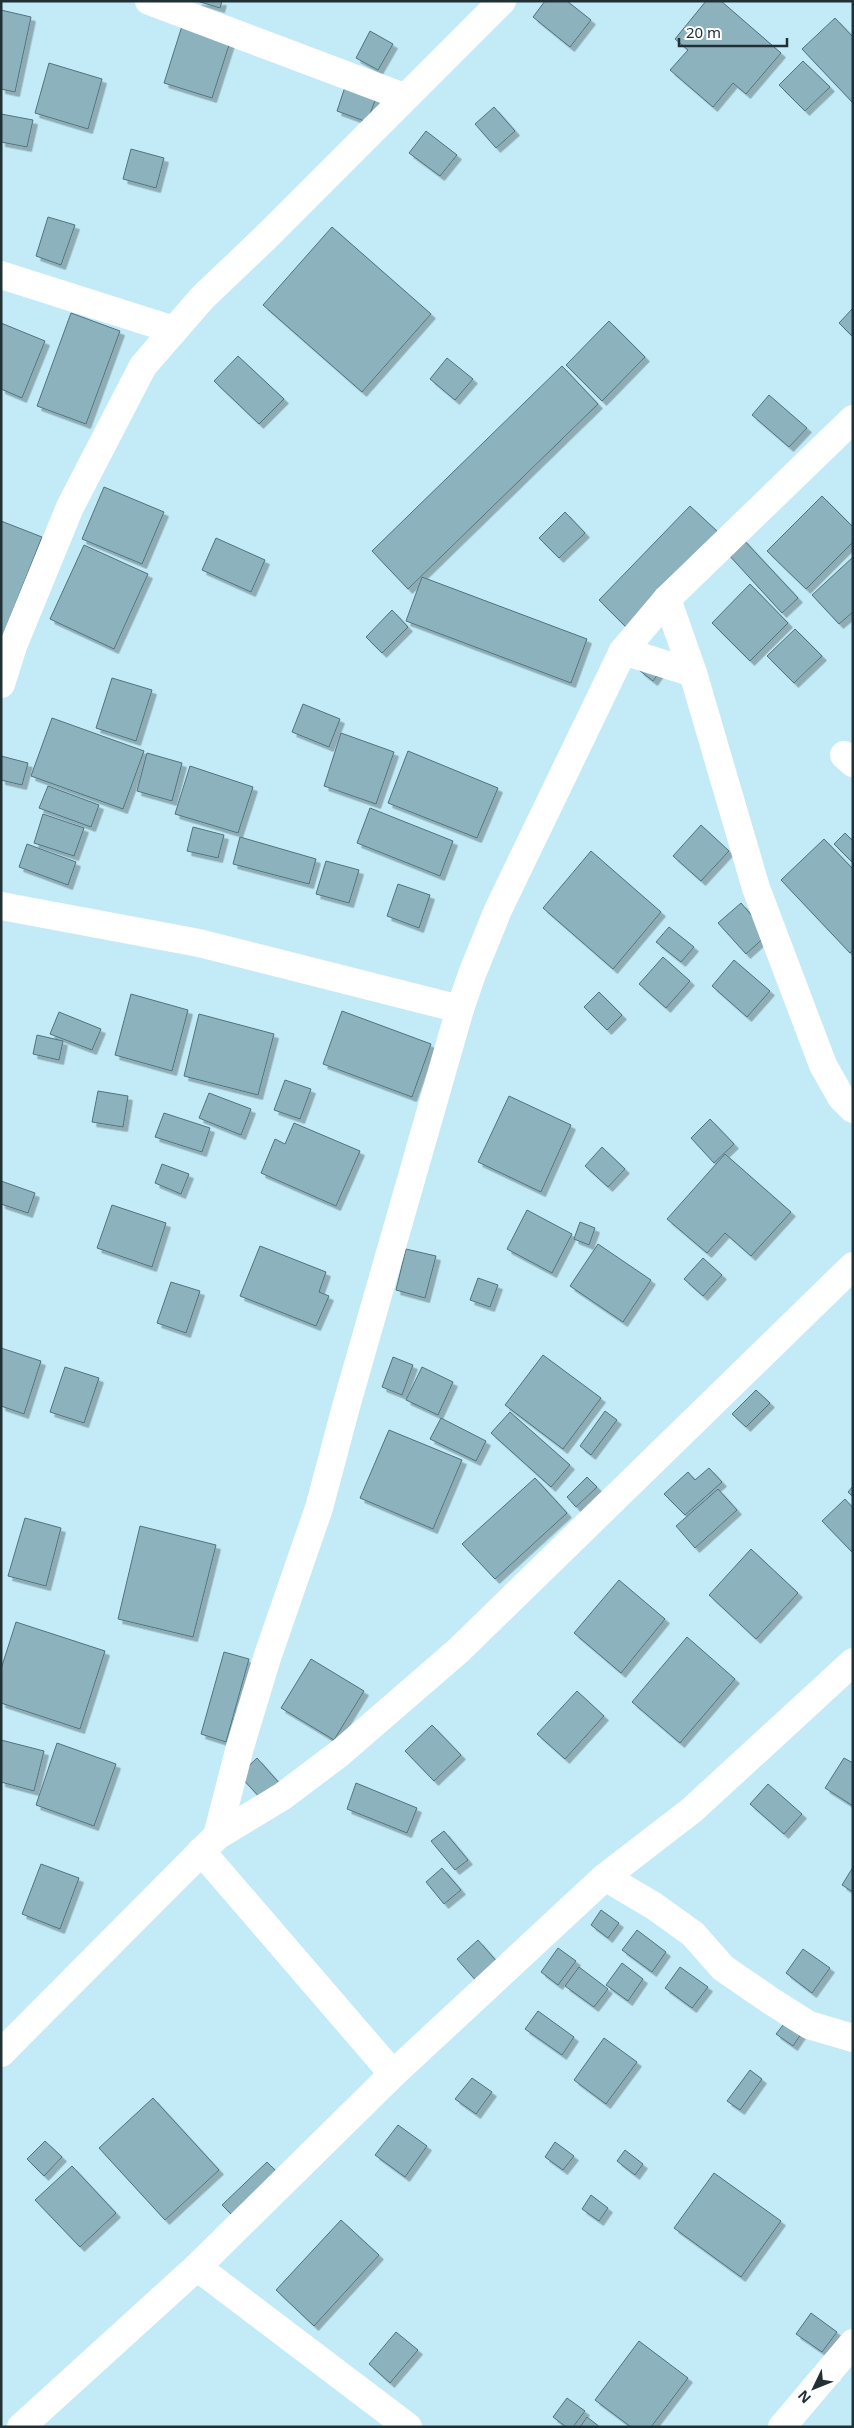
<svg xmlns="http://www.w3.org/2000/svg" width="854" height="2428" viewBox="0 0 854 2428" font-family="'Noto Sans',sans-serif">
  <defs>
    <filter id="shadow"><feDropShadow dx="4.5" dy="4.5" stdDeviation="0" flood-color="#0004"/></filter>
  </defs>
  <rect width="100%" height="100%" fill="#c3ebf7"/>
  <!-- building -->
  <g fill="#8cb2be" stroke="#4f737e" filter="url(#shadow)">
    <polygon points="197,1 222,1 220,8"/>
    <polygon points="545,1 567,1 591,20 570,47 533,17"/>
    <polygon points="706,1 721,1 781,53 746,94 733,83 713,107 670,70 688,50 675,39"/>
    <polygon points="1,10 31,17 15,92 1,89"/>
    <polygon points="835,18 853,37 853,103 802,49"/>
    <polygon points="182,26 230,42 212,98 164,83"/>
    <polygon points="370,31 393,44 378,70 356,58"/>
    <polygon points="803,61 830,87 805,111 779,85"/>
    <polygon points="49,63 102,79 88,129 35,113"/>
    <polygon points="345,87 376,98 367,122 337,111"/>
    <polygon points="494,107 515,131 496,148 475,124"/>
    <polygon points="1,114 33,120 27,147 1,142"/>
    <polygon points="426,131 457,155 440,176 409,153"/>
    <polygon points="131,149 164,158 156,188 123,179"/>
    <polygon points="48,217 75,225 61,265 36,256"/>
    <polygon points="332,227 431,314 362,392 263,305"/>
    <polygon points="853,308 853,337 839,323"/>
    <polygon points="71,313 120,331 86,424 37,406"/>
    <polygon points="609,321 645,357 602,401 566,365"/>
    <polygon points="1,323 45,341 22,398 1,389"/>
    <polygon points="238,356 284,399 259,424 214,381"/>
    <polygon points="447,358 473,379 455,400 430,379"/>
    <polygon points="562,366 598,404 408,589 372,551"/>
    <polygon points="769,395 807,428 789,447 752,415"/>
    <polygon points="104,487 164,512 142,564 82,539"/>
    <polygon points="822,496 853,527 853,542 806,589 767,551"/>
    <polygon points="690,506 718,532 626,627 599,600"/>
    <polygon points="565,512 585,533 559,558 539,538"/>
    <polygon points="1,521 42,537 3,635 1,634"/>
    <polygon points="216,538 265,560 251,592 202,570"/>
    <polygon points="742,538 798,598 782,613 727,553"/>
    <polygon points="84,545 148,574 114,649 50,619"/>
    <polygon points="853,557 853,612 839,624 812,595"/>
    <polygon points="422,577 587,639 571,683 406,621"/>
    <polygon points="750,584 788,623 750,661 712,623"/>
    <polygon points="392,610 408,627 382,653 366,637"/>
    <polygon points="795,629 822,656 794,683 767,656"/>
    <polygon points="639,670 661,670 653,681"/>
    <polygon points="112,678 152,690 136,741 96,728"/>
    <polygon points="303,704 340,719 329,747 292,732"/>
    <polygon points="52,718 144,751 123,809 31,776"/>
    <polygon points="341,733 394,752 376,804 324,786"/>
    <polygon points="408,751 498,788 477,838 388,803"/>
    <polygon points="147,753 182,763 172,801 137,791"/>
    <polygon points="1,756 28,763 22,785 1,780"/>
    <polygon points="190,766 253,787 238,833 175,814"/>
    <polygon points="48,786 99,805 91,827 39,808"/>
    <polygon points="370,808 453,841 440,876 357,843"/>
    <polygon points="43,814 84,828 74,856 34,843"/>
    <polygon points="701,825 729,851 701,881 673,856"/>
    <polygon points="193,827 224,835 218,858 187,851"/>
    <polygon points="845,833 853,841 852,862 834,844"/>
    <polygon points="240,837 316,859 309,884 233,864"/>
    <polygon points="824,839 853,869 853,950 850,953 781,880"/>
    <polygon points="27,844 76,862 68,885 19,867"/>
    <polygon points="591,851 661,912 613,969 543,908"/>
    <polygon points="326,861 359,870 349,903 316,894"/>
    <polygon points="398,884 430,895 419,928 387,916"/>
    <polygon points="741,903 768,934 746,954 718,923"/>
    <polygon points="669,927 694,947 681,962 656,942"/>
    <polygon points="663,957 690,981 666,1008 639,984"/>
    <polygon points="734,960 770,991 747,1017 712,986"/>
    <polygon points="599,992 622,1015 607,1030 584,1007"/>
    <polygon points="131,994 188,1010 172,1071 115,1055"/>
    <polygon points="342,1011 431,1044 412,1097 323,1064"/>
    <polygon points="59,1012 101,1029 92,1050 50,1034"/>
    <polygon points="199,1014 274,1034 258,1095 184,1076"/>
    <polygon points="37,1035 63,1041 59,1060 33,1054"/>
    <polygon points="285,1080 311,1089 300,1119 274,1110"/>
    <polygon points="98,1091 128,1096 123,1127 92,1122"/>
    <polygon points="209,1093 251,1109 241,1135 199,1118"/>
    <polygon points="509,1096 571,1125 541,1192 478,1162"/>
    <polygon points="164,1113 210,1128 202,1152 155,1137"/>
    <polygon points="710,1119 734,1144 714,1163 691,1138"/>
    <polygon points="294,1123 360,1151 336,1206 261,1173 275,1139 285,1144"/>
    <polygon points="602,1147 625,1169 608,1187 585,1166"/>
    <polygon points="725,1154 791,1212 751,1256 725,1233 707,1253 667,1219"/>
    <polygon points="162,1164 189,1174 181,1194 155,1183"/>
    <polygon points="1,1181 35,1193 28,1213 1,1204"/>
    <polygon points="112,1205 166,1223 152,1267 97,1248"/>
    <polygon points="527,1210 572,1234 552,1273 507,1249"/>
    <polygon points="580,1222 595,1228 589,1245 574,1239"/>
    <polygon points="598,1244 651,1280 623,1322 570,1286"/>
    <polygon points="260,1246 326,1272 319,1292 329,1296 316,1326 240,1296"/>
    <polygon points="406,1249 436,1256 425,1298 396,1290"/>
    <polygon points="703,1258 722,1275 703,1296 684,1279"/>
    <polygon points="478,1278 498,1285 490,1307 470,1300"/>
    <polygon points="171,1282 200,1291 186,1333 157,1323"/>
    <polygon points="1,1348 41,1361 24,1414 1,1406"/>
    <polygon points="543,1355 601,1398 563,1449 505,1405"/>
    <polygon points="393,1357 413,1365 402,1395 382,1387"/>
    <polygon points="65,1367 99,1378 84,1423 50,1412"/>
    <polygon points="422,1367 453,1382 438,1415 406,1400"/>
    <polygon points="756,1390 770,1403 746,1427 732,1414"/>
    <polygon points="605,1411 617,1420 591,1455 580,1446"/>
    <polygon points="510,1412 570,1465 551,1487 491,1433"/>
    <polygon points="441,1418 486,1441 476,1461 430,1439"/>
    <polygon points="389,1430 462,1460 433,1529 360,1498"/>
    <polygon points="709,1468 722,1482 685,1515 664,1494 688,1472 695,1480"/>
    <polygon points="587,1477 597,1487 576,1507 567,1497"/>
    <polygon points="535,1478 567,1513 495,1579 462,1544"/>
    <polygon points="853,1486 853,1497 848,1492"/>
    <polygon points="718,1489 737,1510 695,1548 676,1526"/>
    <polygon points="845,1499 853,1508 853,1553 822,1521"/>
    <polygon points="25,1518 61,1528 46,1586 8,1576"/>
    <polygon points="140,1526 216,1545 193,1637 118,1619"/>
    <polygon points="751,1549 798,1593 756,1639 709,1595"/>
    <polygon points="619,1580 665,1619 621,1673 574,1633"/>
    <polygon points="16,1622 105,1651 80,1729 1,1703 1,1669"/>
    <polygon points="687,1637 735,1679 680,1743 632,1702"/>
    <polygon points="224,1652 249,1659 226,1742 201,1734"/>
    <polygon points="311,1659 364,1691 334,1740 281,1708"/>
    <polygon points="577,1691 604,1716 565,1759 537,1734"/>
    <polygon points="432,1725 461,1755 434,1781 405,1751"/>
    <polygon points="1,1740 44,1751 34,1791 1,1782"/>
    <polygon points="57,1743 116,1764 94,1826 36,1805"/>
    <polygon points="257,1758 281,1785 263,1801 239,1775"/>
    <polygon points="844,1758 853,1763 853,1806 825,1788"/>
    <polygon points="356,1783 417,1808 407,1833 347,1809"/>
    <polygon points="768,1784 802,1814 784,1834 750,1804"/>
    <polygon points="444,1831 468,1860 455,1870 431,1841"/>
    <polygon points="41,1864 79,1878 60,1929 22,1914"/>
    <polygon points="853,1867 853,1892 842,1885"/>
    <polygon points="442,1868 461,1890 444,1904 426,1882"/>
    <polygon points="601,1910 619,1923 608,1938 591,1925"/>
    <polygon points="637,1930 666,1952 652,1972 622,1950"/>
    <polygon points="478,1940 499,1964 478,1983 457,1959"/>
    <polygon points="558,1948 576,1961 558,1985 541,1972"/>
    <polygon points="803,1949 830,1968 812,1993 786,1973"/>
    <polygon points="622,1963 643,1979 628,2001 606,1985"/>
    <polygon points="579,1967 608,1989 594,2007 565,1986"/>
    <polygon points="680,1967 708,1987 692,2008 665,1988"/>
    <polygon points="538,2011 574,2037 562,2055 525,2029"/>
    <polygon points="787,2020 803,2031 793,2046 776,2034"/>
    <polygon points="604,2038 637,2062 606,2104 574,2080"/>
    <polygon points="750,2070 762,2079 740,2110 727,2101"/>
    <polygon points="472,2078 492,2092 476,2114 455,2099"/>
    <polygon points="153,2098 219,2170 165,2220 99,2148"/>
    <polygon points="398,2125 427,2146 405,2177 375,2155"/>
    <polygon points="45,2141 62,2157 44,2176 27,2159"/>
    <polygon points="555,2142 574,2156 563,2170 545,2157"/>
    <polygon points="625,2150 643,2164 635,2175 617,2161"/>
    <polygon points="267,2162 282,2177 237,2220 222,2205"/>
    <polygon points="72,2166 116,2213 80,2247 35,2200"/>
    <polygon points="714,2173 781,2221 741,2277 674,2228"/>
    <polygon points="591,2195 608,2208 599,2221 582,2209"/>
    <polygon points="341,2220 379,2255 314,2326 276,2290"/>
    <polygon points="811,2313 837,2332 822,2352 796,2334"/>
    <polygon points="396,2332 418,2350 390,2383 369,2364"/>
    <polygon points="639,2341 688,2378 651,2427 631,2427 595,2400"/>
    <polygon points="567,2398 585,2411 573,2427 566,2427 553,2417"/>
    <polygon points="587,2417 600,2427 580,2427"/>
  </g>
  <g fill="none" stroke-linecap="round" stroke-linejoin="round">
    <!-- minor -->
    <g stroke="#fff" stroke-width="28">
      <polyline points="149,1 404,97"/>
      <polyline points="1,275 174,330"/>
      <polyline points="667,599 693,673 756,888 823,1065 841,1097 853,1109"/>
      <polyline points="623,651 693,673"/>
      <polyline points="1,684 13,646 70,507 143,366 203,297 264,239 502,1"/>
      <polyline points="844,755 853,763"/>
      <polyline points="1,906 199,943 460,1009"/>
      <polyline points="217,1836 240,1747 267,1658 319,1508 347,1403 460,1009 472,974 498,910 623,651 667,599 853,419"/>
      <polyline points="201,1851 393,2074"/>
      <polyline points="605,1877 654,1906 693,1934 723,1968 771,2001 809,2025 853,2038"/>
      <polyline points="1,2053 217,1836 283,1796 340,1753 459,1650 853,1266"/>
      <polyline points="197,2267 408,2427"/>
      <polyline points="21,2427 197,2267 393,2074 605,1877 692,1810 853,1662"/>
      <polyline points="782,2427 853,2343"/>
    </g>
  </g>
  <!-- border -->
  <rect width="854" height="2428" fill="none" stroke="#213035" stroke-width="5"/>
  <!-- north arrow -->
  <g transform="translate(814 2388) rotate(227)" stroke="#ffffff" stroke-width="4" paint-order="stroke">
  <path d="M0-4L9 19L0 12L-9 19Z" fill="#213035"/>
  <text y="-8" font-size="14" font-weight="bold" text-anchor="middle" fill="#213035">N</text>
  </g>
  <!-- scale -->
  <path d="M679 38v8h108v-8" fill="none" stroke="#213035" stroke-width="2.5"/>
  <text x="686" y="38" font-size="15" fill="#213035" stroke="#ffffff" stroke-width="4" paint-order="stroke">20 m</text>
</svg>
